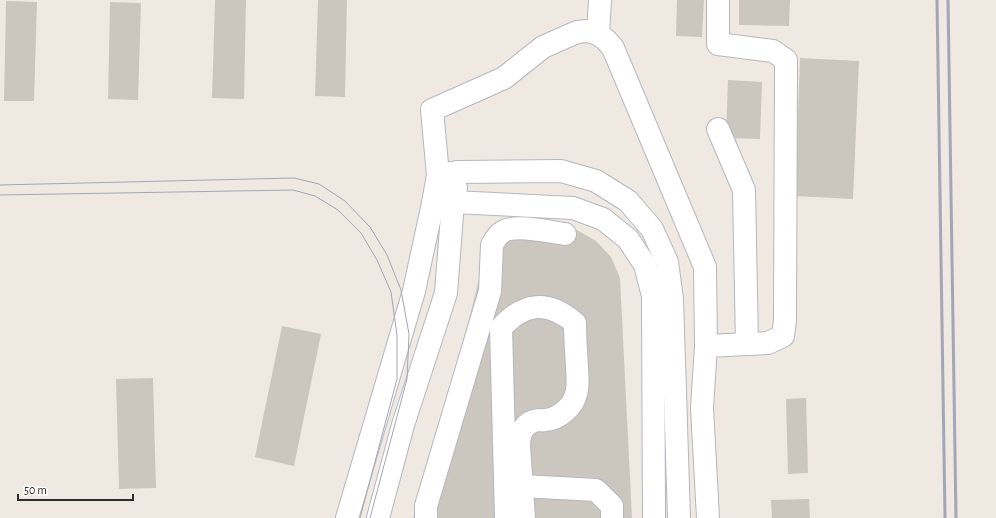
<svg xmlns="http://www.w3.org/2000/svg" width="996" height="518" viewBox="0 0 996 518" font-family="'Alegreya Sans',sans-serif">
  <rect width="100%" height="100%" fill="#efe9e1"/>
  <!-- building -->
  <g fill="#cbc7bf">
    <polygon points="215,0 246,0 244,99 212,98"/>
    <polygon points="318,0 347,0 345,97 315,96"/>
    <polygon points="677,0 704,0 702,37 676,36"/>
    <polygon points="739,0 790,0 789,26 739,25"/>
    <polygon points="6,1 37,2 34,101 4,101"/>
    <polygon points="110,2 141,3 138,100 108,99"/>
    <polygon points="800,58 859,61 853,199 795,196"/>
    <polygon points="728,80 762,82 760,139 726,138"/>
    <polygon points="518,224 577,230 596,241 611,257 620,278 632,518 413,518 470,316 482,266"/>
    <polygon points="282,326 321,334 294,466 255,457"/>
    <polygon points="153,378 156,488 119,489 116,379"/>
    <polygon points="806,398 808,473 788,474 786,399"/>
    <polygon points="809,499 810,518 772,518 771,500"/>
  </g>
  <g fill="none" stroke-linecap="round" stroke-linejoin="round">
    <defs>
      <g id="minor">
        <polyline points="598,34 600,0"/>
        <polyline points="718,129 744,190 747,344"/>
        <polyline points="438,175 459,172 561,171 596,181 628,201 652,229 667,262 672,299 679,518"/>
        <polyline points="433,203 453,202 573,208 603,219 628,239 645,265 653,296 654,518"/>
        <polyline points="706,346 768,343 783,336 785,320 786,60 773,51 718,44 718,0"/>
        <polyline points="522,486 596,490 612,506 612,518"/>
        <polyline points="347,518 414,291 433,203 438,175 432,110 504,78 543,47 577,32 587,31 598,34 606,40 613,48 705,267 706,346 702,408 708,518"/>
        <polyline points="378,518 403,425 446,293 453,202 456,188"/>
        <path d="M426 518V506L490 291 492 245C495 239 498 234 504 231 518 224 549 232 565 234"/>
        <path d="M506 518 501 328C524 302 548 300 575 323 575 338 576 352 577 366 577 375 579 385 576 394 573 407 559 419 545 420 543 421 541 420 539 420 525 421 519 433 519 446L524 518"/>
      </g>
    </defs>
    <!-- minor casing -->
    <use href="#minor" stroke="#b4b7c1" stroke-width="24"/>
    <!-- minor -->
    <use href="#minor" stroke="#fff" stroke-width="22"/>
    <!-- tram -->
    <g stroke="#a3a6b8" stroke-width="1">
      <polyline points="0,185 294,178 319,184 345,201 370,227 387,255 401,290 409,334 407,379 370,518"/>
      <polyline points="0,195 293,190 315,196 338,210 361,233 377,260 391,292 397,335 397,379 360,518"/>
    </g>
    <!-- rail -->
    <g stroke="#a3a6b8" stroke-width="3">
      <polyline points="937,0 945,518"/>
      <polyline points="948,0 956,518"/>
    </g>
  </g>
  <!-- scale -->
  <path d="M18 494v6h115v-6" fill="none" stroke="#2e2e2e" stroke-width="2"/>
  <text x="24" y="494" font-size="12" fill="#2e2e2e" stroke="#ffffff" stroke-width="3" paint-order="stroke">50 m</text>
</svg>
